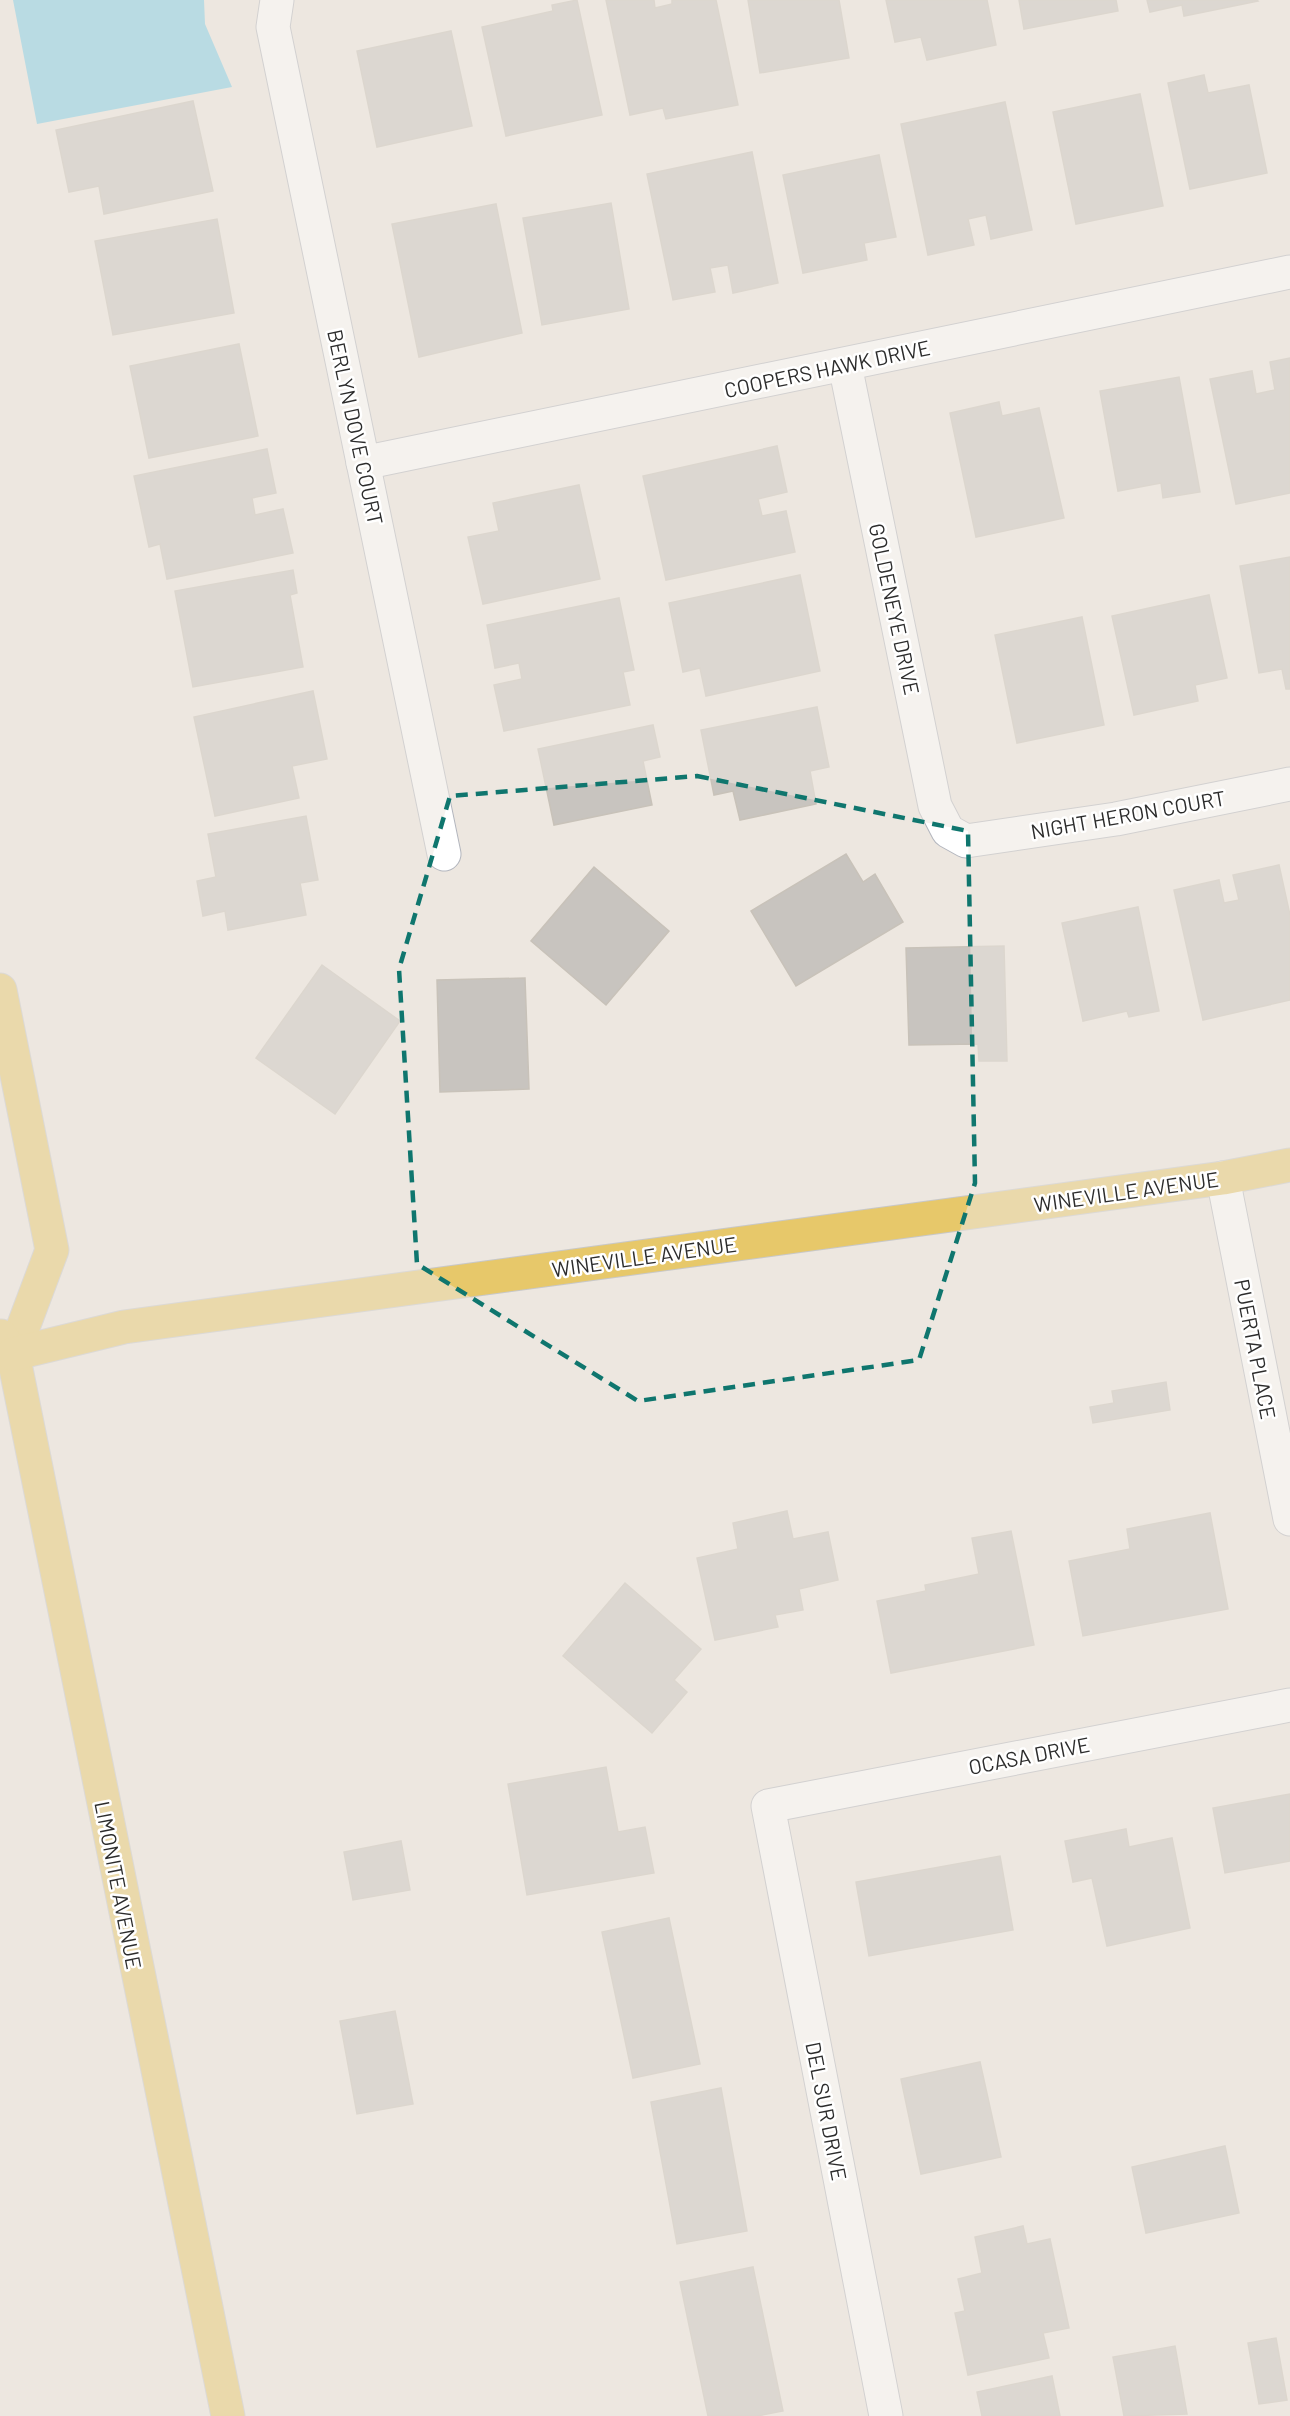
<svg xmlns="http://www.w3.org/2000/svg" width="1290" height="2416" viewBox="0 0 1290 2416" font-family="Barlow,sans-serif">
  <rect width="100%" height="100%" fill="#ede7e0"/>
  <!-- water -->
  <polygon fill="#7bcce7" points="13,0 204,0 205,24 232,87 37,124"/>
  <!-- building -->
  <g fill="#c8c4bf" stroke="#c8c2b9" stroke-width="1.5">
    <polygon points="577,0 602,115 506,136 482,27 553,11 552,5"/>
    <polygon points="606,0 654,0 655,8 672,4 672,0 716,0 738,105 666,119 663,108 630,115"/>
    <polygon points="748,0 839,0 849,58 760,73"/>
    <polygon points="886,0 987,0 996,45 927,60 921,37 895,42"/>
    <polygon points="1019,0 1116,0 1118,11 1024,29"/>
    <polygon points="1147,0 1257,0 1258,1 1184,16 1182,5 1150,12"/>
    <polygon points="451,31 472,126 377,147 357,51"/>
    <polygon points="1204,75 1208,93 1249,85 1267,173 1190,189 1168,83"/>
    <polygon points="1140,94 1163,206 1076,224 1053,112"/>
    <polygon points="193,101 213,191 104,214 99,186 69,192 56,130"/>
    <polygon points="1005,102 1032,230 991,239 986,215 968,219 974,245 928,255 901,124"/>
    <polygon points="752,152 778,283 733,293 728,265 710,268 715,292 673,300 647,174"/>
    <polygon points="879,155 896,237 864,243 867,260 803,273 783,175"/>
    <polygon points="611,203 629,309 542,325 523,218"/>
    <polygon points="496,204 522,333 419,357 392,224"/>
    <polygon points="217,219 234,313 113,335 95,241"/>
    <polygon points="239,344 258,436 149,458 130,366"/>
    <polygon points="1290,358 1290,493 1236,504 1210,379 1252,371 1256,394 1275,390 1270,362"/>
    <polygon points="1179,377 1200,492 1163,498 1161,483 1118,491 1100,391"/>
    <polygon points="999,402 1002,416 1039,408 1064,518 976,537 950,413"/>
    <polygon points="777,446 787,492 758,499 762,516 786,511 795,552 666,580 643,476"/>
    <polygon points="267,449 276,493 252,498 255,515 283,509 293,553 167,579 160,544 149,547 134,476"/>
    <polygon points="579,485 600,579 483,604 468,537 499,531 493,503"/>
    <polygon points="1290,557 1290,689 1286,689 1282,669 1259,673 1240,566"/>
    <polygon points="293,570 297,593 290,595 303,667 193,687 175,591"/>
    <polygon points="800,575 820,671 706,696 700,668 683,672 669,603"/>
    <polygon points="1209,595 1227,678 1195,685 1198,701 1134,715 1112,616"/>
    <polygon points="619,598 634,670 623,672 630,705 504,731 494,685 522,679 519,663 495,668 487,625"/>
    <polygon points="1082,617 1104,725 1017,743 995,635"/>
    <polygon points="313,691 327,759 292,766 299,798 215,816 194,717"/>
    <polygon points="817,707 829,767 810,771 816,804 740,820 733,791 714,795 701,730"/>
    <polygon points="653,725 660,757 643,761 652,805 554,825 538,749"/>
    <polygon points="306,816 318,880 300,883 306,915 228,930 225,911 203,916 197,881 216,877 208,834"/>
    <polygon points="846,854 863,882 875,874 903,922 796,986 751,911"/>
    <polygon points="1279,865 1290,915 1290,1000 1203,1020 1174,890 1219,880 1224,903 1239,900 1233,875"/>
    <polygon points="594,867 669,931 606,1005 531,941"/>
    <polygon points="1138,907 1159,1011 1129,1017 1127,1011 1083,1021 1062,923"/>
    <polygon points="1004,946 1007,1061 979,1061 978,1044 909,1045 906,948"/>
    <polygon points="322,965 400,1021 335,1114 256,1058"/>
    <polygon points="525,978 529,1089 440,1092 437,980"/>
    <polygon points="1166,1382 1170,1410 1093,1423 1090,1407 1114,1403 1112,1391"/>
    <polygon points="787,1511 793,1539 828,1532 838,1580 799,1589 803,1610 775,1615 778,1627 715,1640 697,1558 738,1549 733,1523"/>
    <polygon points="1210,1513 1228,1609 1083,1636 1069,1561 1130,1549 1127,1529"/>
    <polygon points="1011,1531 1034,1645 891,1673 877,1601 926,1591 925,1585 979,1574 972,1538"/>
    <polygon points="625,1583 701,1649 674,1680 687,1692 652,1733 563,1656"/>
    <polygon points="606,1767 618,1832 645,1827 654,1873 527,1895 508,1784"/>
    <polygon points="1290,1794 1290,1861 1225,1873 1213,1808"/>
    <polygon points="1126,1829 1129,1847 1172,1838 1190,1928 1107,1946 1092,1878 1073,1882 1065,1841"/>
    <polygon points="401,1841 410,1890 353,1900 344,1852"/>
    <polygon points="1000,1856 1013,1930 869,1956 856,1882"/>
    <polygon points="669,1918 700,2064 633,2078 602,1932"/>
    <polygon points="395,2011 413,2104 357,2114 340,2021"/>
    <polygon points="980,2062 1001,2157 921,2174 901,2079"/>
    <polygon points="721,2088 747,2231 677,2244 651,2102"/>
    <polygon points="1225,2146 1239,2213 1146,2233 1132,2167"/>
    <polygon points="1023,2226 1027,2244 1050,2239 1069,2328 1043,2333 1049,2358 968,2375 955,2313 965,2311 958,2279 982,2273 975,2237"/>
    <polygon points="753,2267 783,2411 757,2416 708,2416 680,2282"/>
    <polygon points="1276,2338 1287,2400 1259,2404 1248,2343"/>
    <polygon points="1175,2346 1187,2414 1124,2416 1113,2357"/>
    <polygon points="1052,2376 1060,2416 982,2416 977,2392"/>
  </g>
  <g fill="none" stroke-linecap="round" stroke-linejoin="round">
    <defs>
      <g id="minor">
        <polyline points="277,0 273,27 444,854"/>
        <polyline points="845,365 935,806 948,831 966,841 1116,819 1290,784"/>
        <polyline points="363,463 1290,272"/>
        <polyline points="1223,1178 1290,1519"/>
        <polyline points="886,2416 768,1806 1290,1705"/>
      </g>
      <g id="major">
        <polyline points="0,990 52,1250 13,1354"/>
        <polyline points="1,1336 13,1354 228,2416"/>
        <polyline points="13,1354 124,1327 1223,1178 1290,1165"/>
      </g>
    </defs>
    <!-- minor casing -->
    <use href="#minor" stroke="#b3b6be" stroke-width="35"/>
    <!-- major casing -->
    <use href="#major" stroke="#c8c8c8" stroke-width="35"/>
    <!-- minor -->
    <use href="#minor" stroke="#fff" stroke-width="33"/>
    <!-- major -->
    <use href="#major" stroke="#e7c86a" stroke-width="33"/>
  </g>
  <!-- marked area -->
  <path d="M0 0H1290V2416H0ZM697 776 968 831 975 1183 919 1360 638 1401 417 1264 399 969 450 796Z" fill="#ede7e0" fill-opacity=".55" fill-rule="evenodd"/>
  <path fill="none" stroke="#0f766e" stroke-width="4.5" stroke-dasharray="12 8" stroke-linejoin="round" d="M697 776 968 831 975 1183 919 1360 638 1401 417 1264 399 969 450 796Z"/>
  <g text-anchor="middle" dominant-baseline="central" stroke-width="5" stroke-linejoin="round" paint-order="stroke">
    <!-- street labels -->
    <g font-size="21" fill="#2c2c2c" stroke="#fff">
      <text transform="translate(827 368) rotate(-12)">COOPERS HAWK DRIVE</text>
      <text transform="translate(356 427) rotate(78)">BERLYN DOVE COURT</text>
      <text transform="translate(895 609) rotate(78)">GOLDENEYE DRIVE</text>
      <text transform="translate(1128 814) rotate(-10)">NIGHT HERON COURT</text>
      <text transform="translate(1126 1191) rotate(-8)">WINEVILLE AVENUE</text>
      <text transform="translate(644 1256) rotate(-8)">WINEVILLE AVENUE</text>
      <text transform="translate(1256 1349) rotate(79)">PUERTA PLACE</text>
      <text transform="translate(1029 1755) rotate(-11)">OCASA DRIVE</text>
      <text transform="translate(119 1885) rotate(79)">LIMONITE AVENUE</text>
      <text transform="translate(827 2111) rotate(79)">DEL SUR DRIVE</text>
    </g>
  </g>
</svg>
